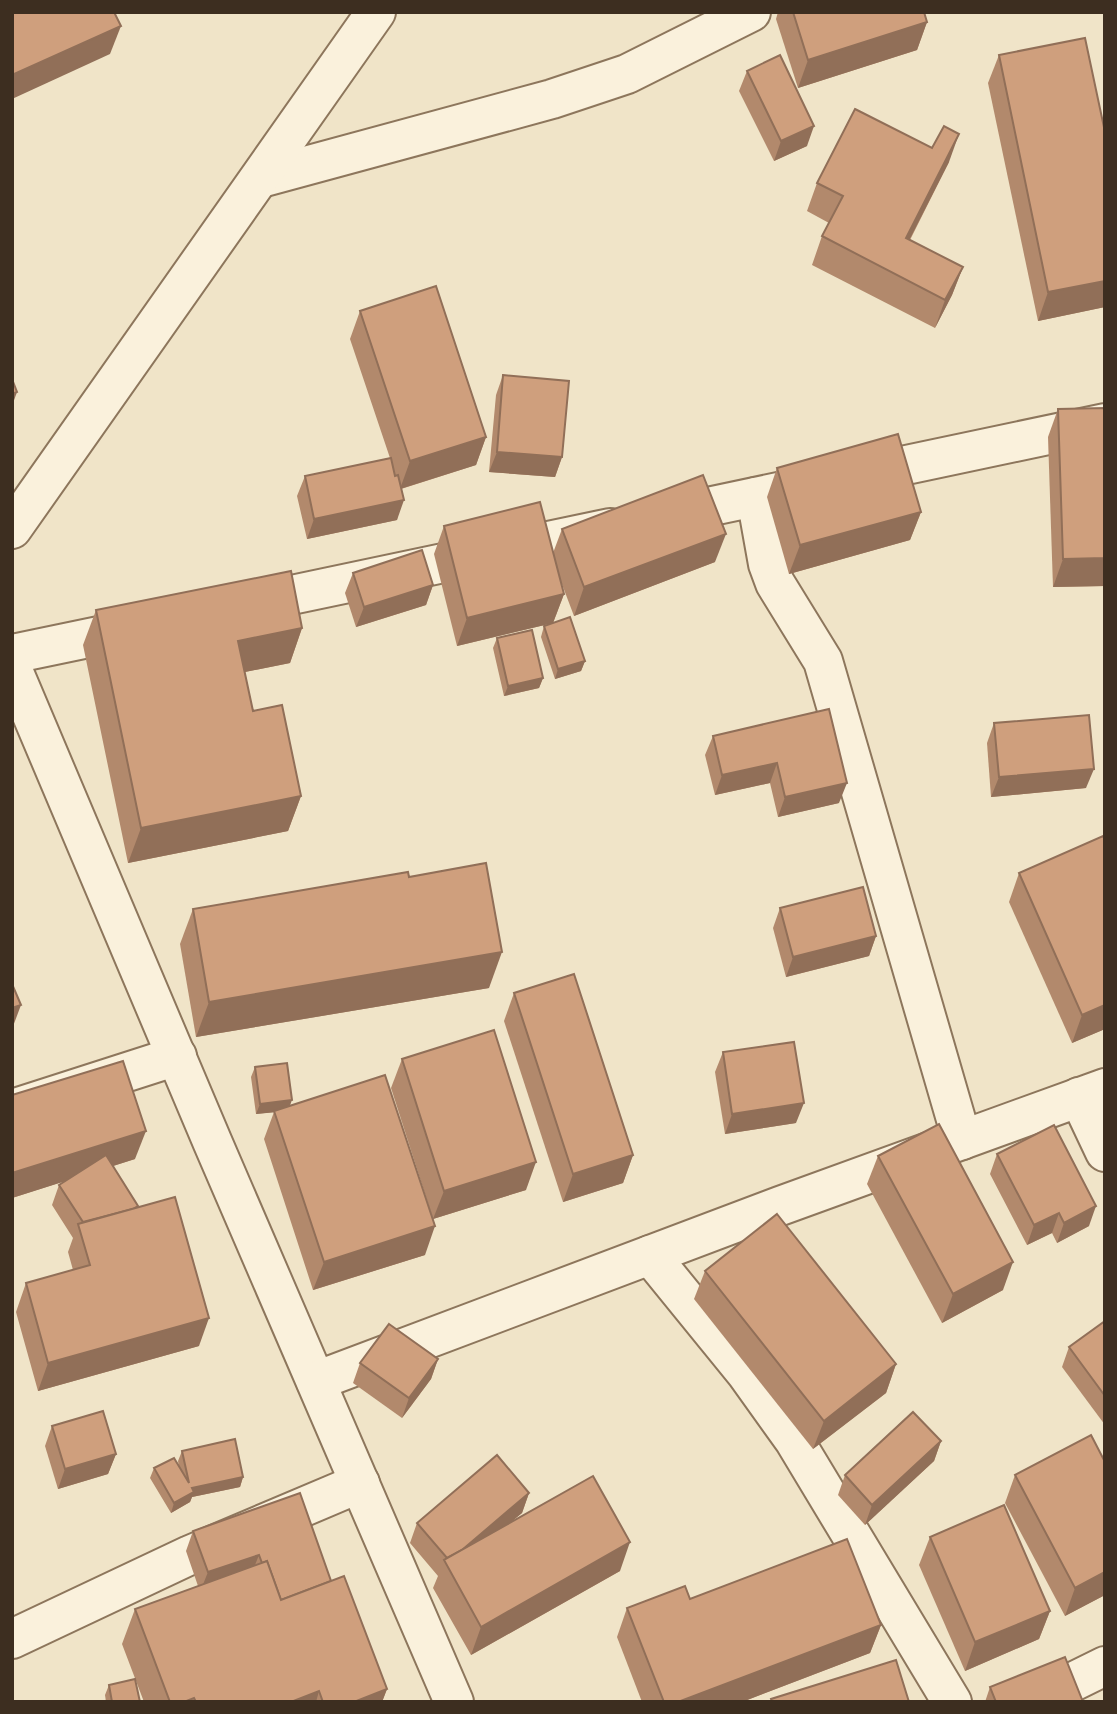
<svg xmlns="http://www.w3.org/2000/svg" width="1117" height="1714" viewBox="0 0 1117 1714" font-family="'Libre Baskerville',serif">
  <rect width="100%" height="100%" fill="#f0e4c8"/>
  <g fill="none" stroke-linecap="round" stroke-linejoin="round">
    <defs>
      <g id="minor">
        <polyline points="261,178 552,99 627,74 751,12"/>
        <polyline points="756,497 768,564 775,583 823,661 962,1140"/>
        <polyline points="665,516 1105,423"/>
        <polyline points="12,529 376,12"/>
        <polyline points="244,605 610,528"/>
        <polyline points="12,654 137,628"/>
        <polyline points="12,668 212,1141 454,1702"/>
        <polyline points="1079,1097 1105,1152"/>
        <polyline points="12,1109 177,1056"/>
        <polyline points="650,1255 746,1373 794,1440 952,1702"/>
        <polyline points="316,1381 780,1206 1105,1088"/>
        <polyline points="12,1639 190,1555 360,1483"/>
        <polyline points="1032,1702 1105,1666"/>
      </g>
    </defs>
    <!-- minor casing -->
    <use href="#minor" stroke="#8d765c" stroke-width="42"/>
    <!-- minor -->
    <use href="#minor" stroke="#faf1dc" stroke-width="38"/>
  </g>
  <!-- wall -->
  <g fill="#b2896c">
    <polygon points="778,12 924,12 927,22 917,50 798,88 776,19"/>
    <polygon points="999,55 1105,307 1038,321 988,83"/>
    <polygon points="747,71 807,146 774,161 739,91"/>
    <polygon points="949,162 910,240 963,267 952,295 935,328 812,265 822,236 829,223 807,211 817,183"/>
    <polygon points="360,311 486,437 476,465 401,489 397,520 307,539 297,496 305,476 390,458 350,339"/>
    <polygon points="503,375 562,457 555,477 489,472 496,395"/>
    <polygon points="1105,408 1105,586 1053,587 1048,437 1058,409"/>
    <polygon points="777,468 921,512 910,540 789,574 767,497"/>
    <polygon points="444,526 553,553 562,529 715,562 574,616 560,579 564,594 553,623 457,646 434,554"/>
    <polygon points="353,573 433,585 426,605 356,627 345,593"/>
    <polygon points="96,610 302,628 290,663 245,672 253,711 301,796 288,831 128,863 83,645"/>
    <polygon points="544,626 585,661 581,671 555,679 541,637"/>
    <polygon points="497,638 543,678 539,688 504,696 493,648"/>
    <polygon points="829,709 839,803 778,817 770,783 715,795 705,755 713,736"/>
    <polygon points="994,723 1086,788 991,797 987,743"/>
    <polygon points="1105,840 1105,1029 1072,1043 1009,902 1019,873"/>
    <polygon points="409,877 489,988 196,1037 180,944 193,909"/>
    <polygon points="780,908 876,936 869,956 786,977 773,928"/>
    <polygon points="514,993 633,1155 623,1183 563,1202 504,1021"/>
    <polygon points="723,1052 796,1123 725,1134 715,1072"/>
    <polygon points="402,1059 526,1190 433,1219 391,1088"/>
    <polygon points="255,1067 290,1106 425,1255 313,1290 264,1139 274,1112 256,1114 251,1077"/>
    <polygon points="12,1095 135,1159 113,1166 138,1206 137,1208 199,1346 38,1391 16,1312 26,1283 73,1270 68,1252 73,1238 52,1205 59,1185 65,1181 12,1198"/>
    <polygon points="997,1154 1089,1226 1057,1243 1052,1233 1027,1245 990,1174"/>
    <polygon points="878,1156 1003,1290 942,1323 867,1184"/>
    <polygon points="705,1271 896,1364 886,1393 813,1449 694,1299"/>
    <polygon points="1105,1321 1105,1425 1062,1367 1069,1347"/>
    <polygon points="438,1359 431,1379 402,1418 353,1383 360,1363"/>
    <polygon points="52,1426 116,1454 108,1474 58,1489 45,1446"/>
    <polygon points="941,1441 934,1461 865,1525 838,1495 845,1475"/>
    <polygon points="182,1451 243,1477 240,1487 192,1497 190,1502 171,1513 150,1478 154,1468 179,1467 178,1461"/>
    <polygon points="1105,1462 1105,1595 1065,1616 1005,1503 1015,1475"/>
    <polygon points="529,1493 522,1513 509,1523 620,1571 471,1655 433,1588 438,1576 410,1543 417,1523"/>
    <polygon points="193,1531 331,1581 387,1689 382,1702 144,1702 122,1644 135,1609 198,1586 186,1551"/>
    <polygon points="930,1537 1050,1611 1039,1639 965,1671 919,1565"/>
    <polygon points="690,1599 881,1625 870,1653 742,1702 642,1702 617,1637 627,1608"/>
    <polygon points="109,1685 140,1702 106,1702 105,1695"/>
    <polygon points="990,1687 1083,1702 985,1702"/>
  </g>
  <!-- shaded-wall -->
  <g fill="#916f58">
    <polygon points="927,22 917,50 798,88 808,60"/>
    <polygon points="121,26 110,54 12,99 12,75"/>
    <polygon points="814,126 807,146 774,161 781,141"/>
    <polygon points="959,134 949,162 896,266 906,238"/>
    <polygon points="963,267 952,295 935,328 945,300"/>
    <polygon points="1105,281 1105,307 1038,321 1048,292"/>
    <polygon points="17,392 12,406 12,394"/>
    <polygon points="486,437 476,465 400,489 410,461"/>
    <polygon points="497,452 562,457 555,477 489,472"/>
    <polygon points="404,500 397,520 307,539 314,519"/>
    <polygon points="921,512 910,540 789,574 800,545"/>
    <polygon points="726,534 715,562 574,616 584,587"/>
    <polygon points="1105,558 1105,586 1053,587 1063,559"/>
    <polygon points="433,585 426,605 356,627 364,607"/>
    <polygon points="564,594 553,623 457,646 467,618"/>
    <polygon points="302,628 290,663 225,676 238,641"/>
    <polygon points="585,661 581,671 555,679 558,669"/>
    <polygon points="543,678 539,688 504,696 508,686"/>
    <polygon points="777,763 770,783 715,795 722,775"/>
    <polygon points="1094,769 1086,788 991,797 999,777"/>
    <polygon points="847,783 839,803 778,817 785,797"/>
    <polygon points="301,796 288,831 128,863 141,828"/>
    <polygon points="876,936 869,956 786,977 793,957"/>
    <polygon points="502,952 489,988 196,1037 209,1002"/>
    <polygon points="21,1005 12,1029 12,1008"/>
    <polygon points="1105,1005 1105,1029 1072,1043 1082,1015"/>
    <polygon points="292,1100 288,1111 256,1114 260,1104"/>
    <polygon points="804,1103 796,1123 725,1134 732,1114"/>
    <polygon points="146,1131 135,1159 12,1198 12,1173"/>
    <polygon points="633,1155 623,1183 563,1202 573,1174"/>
    <polygon points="536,1162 526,1190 433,1219 444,1191"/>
    <polygon points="1096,1206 1089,1226 1057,1243 1064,1223"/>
    <polygon points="1059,1213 1052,1233 1027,1245 1034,1225"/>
    <polygon points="435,1226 425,1255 313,1290 324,1262"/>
    <polygon points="1013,1262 1003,1290 942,1323 953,1294"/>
    <polygon points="209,1318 199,1346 38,1391 48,1363"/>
    <polygon points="438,1359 431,1379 402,1418 409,1398"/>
    <polygon points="896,1364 886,1393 813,1449 824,1421"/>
    <polygon points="941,1441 934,1461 865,1525 872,1505"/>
    <polygon points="116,1454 108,1474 58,1489 65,1469"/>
    <polygon points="243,1477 240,1487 192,1497 190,1502 171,1513 174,1503 192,1488"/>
    <polygon points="529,1493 522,1513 451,1573 449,1561"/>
    <polygon points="630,1542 620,1571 471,1655 481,1627"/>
    <polygon points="259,1555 251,1575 200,1592 208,1572"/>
    <polygon points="1105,1572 1105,1595 1065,1616 1075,1588"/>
    <polygon points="1050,1611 1039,1639 965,1671 975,1642"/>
    <polygon points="881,1625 870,1653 742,1702 678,1702"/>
    <polygon points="387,1689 382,1702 354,1702"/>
    <polygon points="319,1691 316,1702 291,1702"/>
  </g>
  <!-- building -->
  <g fill="#cf9f7d" stroke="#916f58" stroke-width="2">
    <polygon points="12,12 114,12 121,26 12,75"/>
    <polygon points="793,12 924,12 927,22 808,60"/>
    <polygon points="1085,38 1105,132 1105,281 1048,292 999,55"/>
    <polygon points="780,55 814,126 781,141 747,71"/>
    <polygon points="855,109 932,148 944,126 959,134 906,238 963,267 945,300 822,236 843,196 817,183"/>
    <polygon points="436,286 486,437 410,461 360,311"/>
    <polygon points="503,375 569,381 562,457 497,452"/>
    <polygon points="12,379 17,392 12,394"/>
    <polygon points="1105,408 1105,558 1063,559 1058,409"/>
    <polygon points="898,434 921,512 800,545 777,468"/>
    <polygon points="391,458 395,476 398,475 404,500 314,519 305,476"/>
    <polygon points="703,475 726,534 584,587 562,529"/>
    <polygon points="540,502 564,594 467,618 444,526"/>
    <polygon points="422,550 433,585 364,607 353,573"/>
    <polygon points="291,571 302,628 238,641 253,711 282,705 301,796 141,828 96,610"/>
    <polygon points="570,617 585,661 558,669 544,626"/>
    <polygon points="532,630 543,678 508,686 497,638"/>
    <polygon points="829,709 847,783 785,797 777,763 722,775 713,736"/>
    <polygon points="1089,715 1094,769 999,777 994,723"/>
    <polygon points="1103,836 1105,840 1105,1005 1082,1015 1019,873"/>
    <polygon points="486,863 502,952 209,1002 193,909 408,872 409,877"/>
    <polygon points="863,887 876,936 793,957 780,908"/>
    <polygon points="574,974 633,1155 573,1174 514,993"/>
    <polygon points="12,984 21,1005 12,1008"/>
    <polygon points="494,1030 536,1162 444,1191 402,1059"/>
    <polygon points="794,1042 804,1103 732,1114 723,1052"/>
    <polygon points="123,1061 146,1131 12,1173 12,1095"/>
    <polygon points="287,1063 292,1100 260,1104 255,1067"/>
    <polygon points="385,1075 435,1226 324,1262 274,1111"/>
    <polygon points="939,1124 1013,1262 953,1294 878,1156"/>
    <polygon points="1054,1125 1096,1206 1064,1223 1059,1213 1034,1225 997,1154"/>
    <polygon points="106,1155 138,1206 133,1209 83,1222 59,1185"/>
    <polygon points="175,1197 209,1318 48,1363 26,1283 90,1265 78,1224"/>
    <polygon points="777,1214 896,1364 824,1421 705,1271"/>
    <polygon points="1105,1321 1105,1396 1069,1347"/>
    <polygon points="389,1324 438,1359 409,1398 360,1363"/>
    <polygon points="103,1411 116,1454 65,1469 52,1426"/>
    <polygon points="913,1412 941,1441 872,1505 845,1475"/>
    <polygon points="1091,1435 1105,1462 1105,1572 1075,1588 1015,1475"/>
    <polygon points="235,1439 243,1477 192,1488 194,1492 174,1503 154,1468 174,1458 189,1483 182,1451"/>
    <polygon points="497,1455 529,1493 462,1550 447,1558 417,1523"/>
    <polygon points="593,1476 630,1542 481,1627 444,1560"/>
    <polygon points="300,1493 331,1581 281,1600 267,1561 262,1563 259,1555 208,1572 193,1531"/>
    <polygon points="1004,1505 1050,1611 975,1642 930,1537"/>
    <polygon points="847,1539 881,1625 678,1702 664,1702 627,1608 685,1586 690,1599"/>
    <polygon points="267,1561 281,1600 344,1576 387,1689 354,1702 323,1702 319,1691 291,1702 196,1702 194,1698 184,1702 170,1702 135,1609"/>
    <polygon points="1065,1657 1083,1702 996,1702 990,1687"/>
    <polygon points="896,1660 909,1702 772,1702 771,1699"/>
    <polygon points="135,1679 140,1702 112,1702 109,1685"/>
  </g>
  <!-- border -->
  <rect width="1117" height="1714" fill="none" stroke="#3d2e20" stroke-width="28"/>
</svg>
